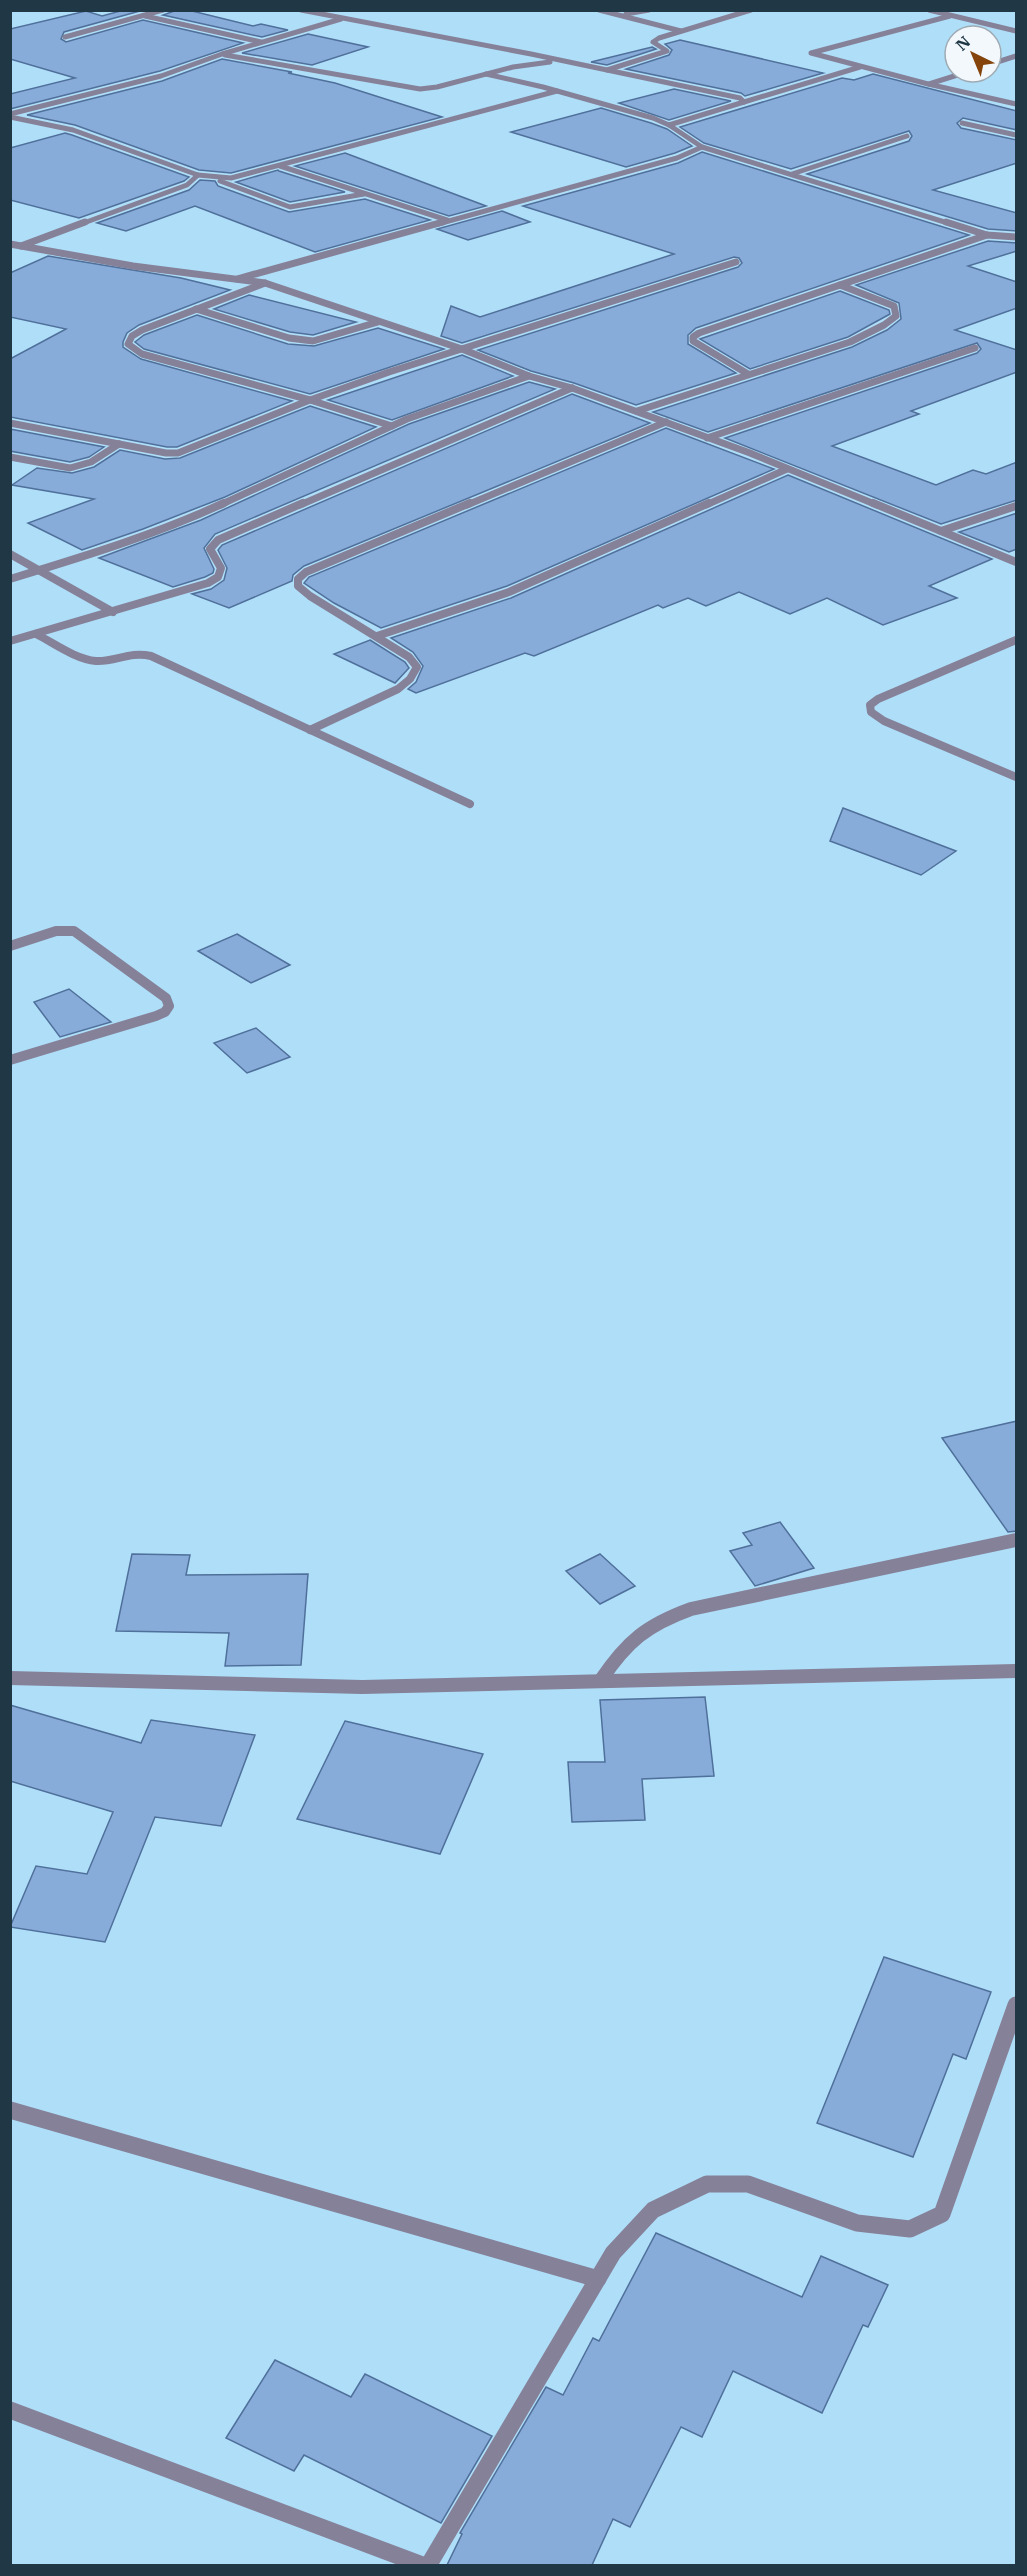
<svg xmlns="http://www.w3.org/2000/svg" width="1027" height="2576" viewBox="0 0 1027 2576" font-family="'IBM Plex Serif',serif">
  <rect width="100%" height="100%" fill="#afdef9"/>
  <!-- building -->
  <g fill="#88acd9" stroke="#4f709a" stroke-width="1.5">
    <polygon points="124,10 140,11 64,32 61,39 66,42 143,20 243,43 160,71 10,109 10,94 75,78 10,59 10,29 86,11 102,16"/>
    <polygon points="177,10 188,10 253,26 261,24 288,30 262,37 163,15"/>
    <polygon points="308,34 368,47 312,65 242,53"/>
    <polygon points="680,40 823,73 745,96 741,93 626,69 669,55 672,50 665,44"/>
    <polygon points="652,47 656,49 607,65 591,62"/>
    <polygon points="222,59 292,72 288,73 335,83 442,117 231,173 199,170 75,125 27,115 162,81"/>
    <polygon points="873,74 1017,111 1017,130 963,118 957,123 961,128 1017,140 1017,163 933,190 1017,213 1017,231 988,229 807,174 909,141 912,136 909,131 791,169 704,143 680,127 842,78 854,80"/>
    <polygon points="674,89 731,101 669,120 619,103"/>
    <polygon points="601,108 651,123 667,129 692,146 675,153 626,167 511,132"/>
    <polygon points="65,133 72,135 189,177 184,181 79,218 10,200 10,148"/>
    <polygon points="702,152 969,235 696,328 688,335 688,344 736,373 636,405 574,383 531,371 478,350 738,267 742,263 739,258 734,257 462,343 441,336 451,306 480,317 674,254 523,206 678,163"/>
    <polygon points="345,153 486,206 449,216 295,166"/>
    <polygon points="278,170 279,171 345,192 290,202 236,182"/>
    <polygon points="200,180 215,181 218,186 289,212 365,199 430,220 315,252 195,206 126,231 97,223 189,190"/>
    <polygon points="502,211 530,222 468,240 437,229"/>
    <polygon points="988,241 1017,243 1017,251 968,266 1017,282 1017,308 955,330 1017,350 1017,372 911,411 919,414 832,446 936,485 973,470 986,474 1017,462 1017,500 941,524 725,438 977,353 981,349 977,343 708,432 653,412 852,347 887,330 901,319 899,303 856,285"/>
    <polygon points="48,256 181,278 230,290 139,325 127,333 123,342 123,347 141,359 292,401 177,447 167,447 10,417 10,359 66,329 10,317 10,273"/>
    <polygon points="840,291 889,310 890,314 848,337 750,369 700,339"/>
    <polygon points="249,295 356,322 313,335 290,332 214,309"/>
    <polygon points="197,315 288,344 314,346 378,328 444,349 310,394 144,349 135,342 144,335"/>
    <polygon points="462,355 513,376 392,420 328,400"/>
    <polygon points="529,382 555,389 215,534 204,548 214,569 213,573 205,577 173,587 99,558 201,520 409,424"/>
    <polygon points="572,394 650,423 304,566 293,575 292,581 229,608 192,594 211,589 224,580 227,568 218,550 222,545"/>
    <polygon points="310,406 376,427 225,497 143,529 82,550 28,523 94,499 12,485 37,468 72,473 94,467 120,450 165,459 180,458"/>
    <polygon points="666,428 774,469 507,586 381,628 334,603 304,583 309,577"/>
    <polygon points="10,429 104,447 89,457 70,462 10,451"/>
    <polygon points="788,475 992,559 929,586 957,598 883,625 827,598 790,614 739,592 706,606 688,598 663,608 658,605 534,656 525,653 416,693 408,689 416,682 423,666 413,652 391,638 511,598"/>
    <polygon points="1017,513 1017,549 1009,552 959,532"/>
    <polygon points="370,640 405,662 409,668 395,683 334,654"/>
    <polygon points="843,808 956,851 921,875 830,841"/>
    <polygon points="237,934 290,965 251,983 198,951"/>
    <polygon points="69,989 111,1022 60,1037 34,1002"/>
    <polygon points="256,1028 290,1057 247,1073 214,1043"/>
    <polygon points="1017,1421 1017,1531 1008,1532 942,1438"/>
    <polygon points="780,1522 814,1568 755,1586 730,1551 752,1545 743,1533"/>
    <polygon points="132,1554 190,1555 186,1575 308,1574 301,1665 225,1666 229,1633 116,1631"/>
    <polygon points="600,1554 635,1586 600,1604 566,1571"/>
    <polygon points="705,1697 714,1776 642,1779 645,1820 572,1822 568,1762 605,1762 600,1700"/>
    <polygon points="10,1705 141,1743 151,1720 255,1735 221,1826 155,1817 105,1942 10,1927 36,1866 87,1874 113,1812 10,1781"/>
    <polygon points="345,1721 483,1754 440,1854 297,1819"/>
    <polygon points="884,1957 991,1992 966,2059 953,2054 913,2157 817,2123"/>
    <polygon points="656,2233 802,2297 821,2256 888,2285 868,2327 863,2325 822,2413 733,2371 702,2437 681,2427 630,2527 613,2519 592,2565 447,2565 462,2534 460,2533 546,2387 563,2395 593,2338 599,2341"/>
    <polygon points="275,2360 351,2397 365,2374 492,2436 441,2523 304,2455 294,2471 226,2438"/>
  </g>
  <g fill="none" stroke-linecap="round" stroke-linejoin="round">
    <!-- minor-far5 -->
    <g stroke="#858198" stroke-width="5">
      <polyline points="301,10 531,54 740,98 744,102 669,125"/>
      <polyline points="599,10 681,31"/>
      <polyline points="929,10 1016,31"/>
      <polyline points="626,14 649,10"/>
      <polyline points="145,16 261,42"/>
      <polyline points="950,16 811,53 928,84 1016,104"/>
      <polyline points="65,37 163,10"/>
      <polyline points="225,55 420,89 437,87 513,67 550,62"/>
      <polyline points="991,64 1016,56"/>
      <polyline points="607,70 667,51 653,42 659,38 751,10"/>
      <polyline points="486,74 543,87 653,118 669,125 702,147 951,224"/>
      <polyline points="929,84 967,72"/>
      <polyline points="744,102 860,67"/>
      <polyline points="10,114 161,76 222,54 341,19"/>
      <polyline points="10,117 73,130 198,175 187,185 81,224"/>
      <polyline points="962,123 1016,135"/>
      <polyline points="280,166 447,220"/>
      <polyline points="792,174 907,136"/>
      <polyline points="198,175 231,178 557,91"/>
      <polyline points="220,181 290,207 364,194"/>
      <polyline points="438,224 677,158 702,147"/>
    </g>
    <!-- minor-far4 -->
    <g stroke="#858198" stroke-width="7">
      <polyline points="946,222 987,235 1016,237"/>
      <polyline points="21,246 85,222"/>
      <polyline points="237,279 443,222"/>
      <polyline points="265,283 142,330 132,336 128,344 142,354 310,400 392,426"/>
      <polyline points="196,309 289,338 313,341 378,322"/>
      <polyline points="748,374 693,341 693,337 699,333 987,235"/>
      <polyline points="637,411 850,342 884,325 896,316 894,306 840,285"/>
      <polyline points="10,423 166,453 178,453 310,400 389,372 736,262"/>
      <polyline points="707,438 975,348"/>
      <polyline points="10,457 70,468 91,462 119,444"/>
      <polyline points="220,505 407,419 529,376"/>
      <polyline points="300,505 572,388"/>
      <polyline points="467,505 666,422"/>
      <polyline points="706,505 787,469"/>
    </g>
    <!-- minor-far3 -->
    <g stroke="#858198" stroke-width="8">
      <polyline points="941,531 1016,506"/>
      <polyline points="10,554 113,612"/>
      <path d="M10 579C82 557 155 535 224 503"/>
      <path d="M36 634C54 643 75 659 96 661 116 662 129 651 151 656L470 804"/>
      <polyline points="377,636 509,592 709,503"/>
      <polyline points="1016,640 878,699 870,705 871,712 884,721 1016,777"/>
      <polyline points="10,641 208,583 218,577 221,568 210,549 218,540 303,503"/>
      <polyline points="310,730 398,689 410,679 417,667 409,657 310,596 298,586 298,579 306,572 470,503"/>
    </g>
    <!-- minor-far2 -->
    <polyline stroke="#858198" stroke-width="10" points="10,946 56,931 74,931 166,998 169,1006 165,1012 156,1016 10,1060"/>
    <!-- minor-far1 -->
    <g stroke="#858198" stroke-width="14">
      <polyline points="10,1678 362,1687 1016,1671"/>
      <path d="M601 1680C627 1641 647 1625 691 1609L1016 1540"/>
    </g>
    <!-- minor -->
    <g stroke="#858198" stroke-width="17">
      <polyline points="10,2110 598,2279"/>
      <polyline points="10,2410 425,2566"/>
      <polyline points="428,2566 613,2253 653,2210 707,2184 748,2184 857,2223 910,2229 942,2214 1016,2005"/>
    </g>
    <!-- tertiary-far1 -->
    <polyline stroke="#858198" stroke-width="7" points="10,244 133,266 265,283 462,349 529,376 572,388 750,453 877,505"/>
    <!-- tertiary -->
    <polyline stroke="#858198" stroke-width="8" points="873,503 1016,562"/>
  </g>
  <!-- border -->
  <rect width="1027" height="2576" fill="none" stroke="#203846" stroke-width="24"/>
  <!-- north arrow -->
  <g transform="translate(973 54) rotate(317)"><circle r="28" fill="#f3f8fc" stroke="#9fabb3" stroke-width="1.5"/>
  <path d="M0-4.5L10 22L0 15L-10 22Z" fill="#84440c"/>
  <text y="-9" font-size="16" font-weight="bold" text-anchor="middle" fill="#203846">N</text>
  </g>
</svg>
